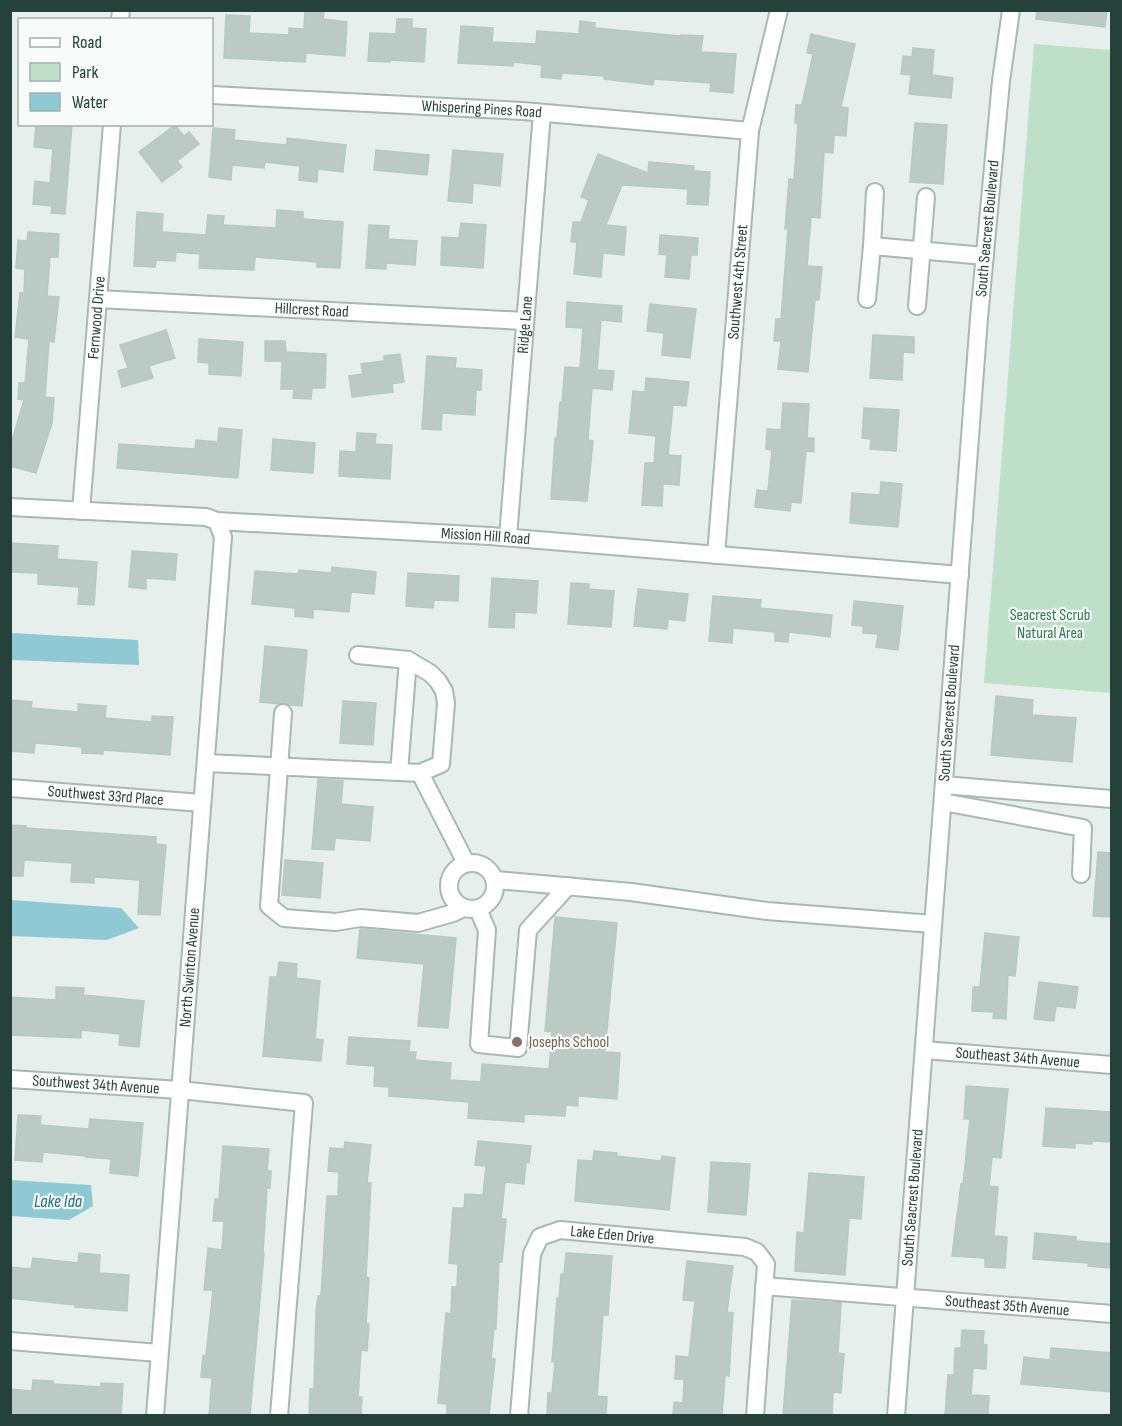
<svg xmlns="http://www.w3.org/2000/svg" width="1122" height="1426" viewBox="0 0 1122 1426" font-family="'Sofia Sans Condensed',sans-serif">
  <rect width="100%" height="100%" fill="#e6efeb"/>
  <!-- green -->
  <polygon fill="#bfe0c8" points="1034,44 1111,50 1111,693 984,683"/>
  <!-- water -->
  <g fill="#8ec9d4">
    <polygon points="11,633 138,640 139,665 11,660"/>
    <polygon points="11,900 121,908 139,928 107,940 11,936"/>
    <polygon points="10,1180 91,1185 93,1206 69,1220 11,1216"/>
  </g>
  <!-- building -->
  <g fill="#bbcac4" stroke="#b8c9c2" stroke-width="1.5">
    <polygon points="305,10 324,10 323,19 347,22 345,56 306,53 305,62 224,58 226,15 250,16 249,33 289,35 289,28 304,29"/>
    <polygon points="1037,10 1107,10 1105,27 1036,19"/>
    <polygon points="397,19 412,19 412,28 426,29 424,62 390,60 390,62 368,61 370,33 396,34"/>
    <polygon points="580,21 595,23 595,28 680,36 681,35 703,36 701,52 736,54 733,93 710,91 711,83 654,79 653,85 604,79 604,76 562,73 561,79 541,77 542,65 513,62 513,66 458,63 461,26 493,28 492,42 536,44 537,31 579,34"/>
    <polygon points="811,34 855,44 841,107 848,108 846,136 834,135 833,153 824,152 820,218 811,217 807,266 822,267 819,300 815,300 808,372 778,369 781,341 774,341 776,319 781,319 788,229 785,229 789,179 794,180 798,123 795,123 796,105 802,105 813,54 807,53"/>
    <polygon points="913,48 934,50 932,75 953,78 951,98 909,94 911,75 901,74 903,56 912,57"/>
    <polygon points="915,123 947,125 943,184 910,182"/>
    <polygon points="36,124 72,124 65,214 51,213 52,206 33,204 35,181 50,183 53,149 34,147"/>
    <polygon points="175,125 184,136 189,132 199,144 177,161 182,167 162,182 139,152"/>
    <polygon points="213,128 235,130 234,140 287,145 287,138 346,145 343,172 318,169 317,182 299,180 300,166 265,162 264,168 232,165 231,180 209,177"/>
    <polygon points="376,150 429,155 427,175 374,170"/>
    <polygon points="453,150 503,154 500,186 473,183 472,203 448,201"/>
    <polygon points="598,154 648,173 649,162 694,166 694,171 710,172 708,205 687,204 688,189 622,185 606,225 626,227 624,255 603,253 601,277 574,274 577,242 571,242 573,222 581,222 589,200 581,197"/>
    <polygon points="277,210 303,212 303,219 343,222 340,268 317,267 317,262 255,257 254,270 199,268 200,254 176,252 175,261 156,260 155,267 134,266 137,212 163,214 162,232 206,235 208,215 224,216 223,225 276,228"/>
    <polygon points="461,223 486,225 483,268 441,265 442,237 459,238"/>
    <polygon points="369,225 389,226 388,239 417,241 415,265 386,263 386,269 366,268"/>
    <polygon points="28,232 59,234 58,257 50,257 47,296 59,297 54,342 49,341 45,397 54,398 52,423 36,473 10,466 10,447 24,400 18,399 19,383 25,383 29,339 15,337 20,293 24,293 25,269 16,268 18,240 27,241"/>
    <polygon points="660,235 698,238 697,255 691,255 689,279 665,277 667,255 659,254"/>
    <polygon points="567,302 622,306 621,322 601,320 597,370 614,371 612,390 592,388 588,440 593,441 587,501 551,499 555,438 557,438 560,402 562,402 565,367 580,368 583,328 566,327"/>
    <polygon points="650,304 696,309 690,358 662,355 664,333 647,331"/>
    <polygon points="166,330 175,358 149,366 153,378 122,387 118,371 128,368 120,345"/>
    <polygon points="873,335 914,337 914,353 903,352 902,380 870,378"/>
    <polygon points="199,339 243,342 241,376 209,374 209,363 198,362"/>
    <polygon points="265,341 285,341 286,352 326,354 325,388 312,388 311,399 293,398 294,389 281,389 282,361 265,361"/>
    <polygon points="400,354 404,382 392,384 393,392 352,397 349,376 363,374 361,364 384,361 384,356"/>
    <polygon points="427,356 456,358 455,368 482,370 481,390 476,390 475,415 442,413 441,430 422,429"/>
    <polygon points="646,378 689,382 686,406 673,405 668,455 681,456 679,485 663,484 662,506 642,505 645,463 654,463 656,436 629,433 633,391 645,392"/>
    <polygon points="783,403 809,404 807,438 814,438 814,452 806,451 801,503 791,502 790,511 755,507 757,490 768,491 772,450 766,449 767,429 781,430"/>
    <polygon points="864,408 899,410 896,451 870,449 871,439 862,438"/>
    <polygon points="219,428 242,430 238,478 117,468 119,444 195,449 196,440 218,442"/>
    <polygon points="357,433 376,434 375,444 392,445 390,479 339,476 340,451 356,452"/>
    <polygon points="273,439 315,443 313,473 271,470"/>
    <polygon points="881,482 902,484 898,527 850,523 852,493 880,495"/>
    <polygon points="10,543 58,546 57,559 97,562 94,605 78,604 79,587 38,584 38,573 10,572"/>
    <polygon points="132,551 177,554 175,580 146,578 146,589 129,587"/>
    <polygon points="332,567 376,572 374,594 351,592 349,612 313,609 313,618 295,616 295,608 252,604 255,571 298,574 299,570 331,573"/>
    <polygon points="408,573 459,576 458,601 434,600 433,608 406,606"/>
    <polygon points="492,578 538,581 536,613 515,612 514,628 489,627"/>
    <polygon points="571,583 589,584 589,589 614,591 611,627 568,624"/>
    <polygon points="638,589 688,594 685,621 668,619 667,629 634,626"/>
    <polygon points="713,596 761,600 760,608 832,615 830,637 789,632 788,642 775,641 775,632 733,628 732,643 709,641"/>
    <polygon points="854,601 903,606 898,650 876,647 878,634 863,633 863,626 852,625"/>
    <polygon points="265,646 307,650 302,706 260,702"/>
    <polygon points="996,696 1033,700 1032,715 1076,718 1072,762 991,755"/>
    <polygon points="10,700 32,702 31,708 78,712 78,704 106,706 105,718 152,722 152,716 173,717 170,755 103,750 103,754 82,753 82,747 35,743 34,753 10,751"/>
    <polygon points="343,701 376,703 373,745 340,743"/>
    <polygon points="318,779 343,781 341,804 373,807 370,841 335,838 334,850 312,849"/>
    <polygon points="10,825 26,826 26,828 156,837 156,844 166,845 160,915 138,914 140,880 94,877 94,883 71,882 72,863 24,860 23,876 10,876"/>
    <polygon points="1098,852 1112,853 1112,917 1093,916"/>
    <polygon points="285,860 323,863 320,898 282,895"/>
    <polygon points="555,917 617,923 605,1052 620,1053 617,1099 578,1096 578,1106 566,1105 565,1116 524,1114 524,1122 468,1118 469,1102 389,1096 389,1087 374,1086 375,1066 347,1064 349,1037 410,1041 409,1052 416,1052 415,1060 451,1063 450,1080 481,1082 482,1064 549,1069 552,1032 545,1031"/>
    <polygon points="360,929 456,938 448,1028 418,1026 424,964 357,958"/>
    <polygon points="985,933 1019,937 1015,976 1008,975 1006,1019 993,1018 994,1012 972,1011 973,987 980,987"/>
    <polygon points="279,962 297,964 296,978 320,981 315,1039 323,1040 321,1061 263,1056 270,977 277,977"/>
    <polygon points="1039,982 1078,987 1075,1008 1056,1006 1054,1021 1034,1019"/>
    <polygon points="56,987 84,988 83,995 144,1001 139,1047 119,1045 120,1034 81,1030 81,1038 10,1035 10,997 56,1000"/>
    <polygon points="966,1086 1008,1089 1001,1158 992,1157 989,1186 998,1187 994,1236 1007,1237 1005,1268 985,1267 985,1258 952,1256 961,1184 963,1184 970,1119 964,1119"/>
    <polygon points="1046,1108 1112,1112 1112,1142 1092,1141 1092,1144 1075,1143 1075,1148 1043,1146"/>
    <polygon points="18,1115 41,1116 40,1125 89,1129 90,1119 143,1123 138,1176 110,1173 111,1159 86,1157 86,1156 43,1152 42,1162 15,1160"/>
    <polygon points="478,1141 531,1146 529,1163 526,1162 524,1184 505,1182 501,1219 506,1219 502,1262 499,1262 496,1329 494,1329 491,1359 495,1359 489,1416 447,1416 447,1404 438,1403 446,1313 451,1314 452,1287 457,1287 458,1264 449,1263 453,1208 464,1208 465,1194 483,1195 486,1166 475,1165"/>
    <polygon points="345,1142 371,1145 367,1183 371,1183 366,1277 369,1278 366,1324 369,1324 367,1351 361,1350 358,1397 362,1397 361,1416 309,1416 310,1389 314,1389 316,1312 318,1296 321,1296 327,1196 338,1196 339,1172 328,1171 330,1148 344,1149"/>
    <polygon points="223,1146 269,1149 267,1171 271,1171 270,1188 267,1188 263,1253 264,1253 250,1416 209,1416 212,1378 201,1377 203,1355 206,1356 213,1290 204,1290 208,1248 222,1250 224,1221 213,1221 215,1199 219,1199"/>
    <polygon points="594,1151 617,1153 616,1156 661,1161 662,1156 675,1158 669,1210 575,1201 578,1160 593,1161"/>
    <polygon points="711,1162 750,1164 746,1215 708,1212"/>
    <polygon points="809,1173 864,1177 861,1219 849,1218 845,1275 795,1271 797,1232 804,1233"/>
    <polygon points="1035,1233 1076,1237 1076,1241 1112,1244 1112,1268 1088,1266 1089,1263 1033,1259"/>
    <polygon points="79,1253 100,1255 99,1273 129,1275 127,1311 75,1307 75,1305 10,1298 10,1267 31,1269 33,1258 78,1263"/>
    <polygon points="566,1253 612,1256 608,1315 603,1315 597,1396 607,1397 606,1416 547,1416 548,1393 552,1393 555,1362 552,1362 557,1298 559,1299 561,1274 564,1274"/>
    <polygon points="687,1261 733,1266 727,1312 733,1313 729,1376 725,1375 722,1416 673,1415 674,1402 683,1403 684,1379 675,1379 676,1356 689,1357 695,1301 683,1300"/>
    <polygon points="792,1300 841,1303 838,1353 844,1354 841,1393 833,1392 832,1416 783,1416"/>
    <polygon points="962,1330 984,1331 983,1344 987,1345 986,1369 973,1368 971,1395 989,1396 988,1416 945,1416 948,1375 954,1375 955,1348 961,1348"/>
    <polygon points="1051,1348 1112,1353 1112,1392 1021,1384 1024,1357 1050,1360"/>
    <polygon points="33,1380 53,1381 53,1384 101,1387 101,1383 123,1384 121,1416 10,1415 10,1389 32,1391"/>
  </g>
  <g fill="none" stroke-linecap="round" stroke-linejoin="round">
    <defs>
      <g id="minor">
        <polyline points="120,20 121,10"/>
        <path id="s1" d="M212 95 523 111 750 131"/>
        <polyline points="875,192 872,246 985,256"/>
        <path id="s2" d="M98 299 525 321"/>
        <polyline points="867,299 872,246"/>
        <polyline points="917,306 926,197"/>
        <path id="s3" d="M10 507 206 517 217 521 490 536 960 575"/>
        <path id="s4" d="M81 511 112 124"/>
        <path id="s5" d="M508 537 542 113"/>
        <path id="s6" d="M716 555 750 131 779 10"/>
        <polyline points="358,655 408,660 430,673 438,681 444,691 446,703 441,764 420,773"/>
        <polyline points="283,713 269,906 284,918 336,922 360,918 418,923 453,913 463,908"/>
        <polyline points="206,763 420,773 466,863"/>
        <polyline points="399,772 408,660"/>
        <polyline points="944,785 1112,799"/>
        <path id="s7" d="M10 788 202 803"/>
        <polyline points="943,802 1083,828 1081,874"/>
        <circle cx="472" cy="886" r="23"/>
        <polyline points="496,880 631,892 767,911 933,924"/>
        <polyline points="478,909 487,930 479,1044 518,1048 528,930 568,886"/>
        <path id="s8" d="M924 1050 1112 1065"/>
        <path id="s9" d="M10 1079 180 1090 304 1103 279 1416"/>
        <path id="s10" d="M764 1286 1112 1314"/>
        <polyline points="10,1341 159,1353"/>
        <path id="s11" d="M155 1416 223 537 217 521"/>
        <path id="s12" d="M519 1416 532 1254 540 1237 560 1230 745 1247 757 1252 766 1264 755 1416"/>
        <path id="s13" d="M896 1416 979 318 1001 81 1011 10"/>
      </g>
    </defs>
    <!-- minor casing -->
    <use href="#minor" stroke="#a8b8b2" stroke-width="20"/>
    <!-- minor -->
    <use href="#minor" stroke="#fff" stroke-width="16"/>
  </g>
  <!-- markers -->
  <circle fill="#8d6e63" stroke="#f7fbf9" stroke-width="2" cx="517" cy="1042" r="6"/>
  <g text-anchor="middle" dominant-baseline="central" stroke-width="4.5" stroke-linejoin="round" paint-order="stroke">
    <!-- street labels -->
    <g font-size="16" fill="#24423a" stroke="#f7fbf9">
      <text stroke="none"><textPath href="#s1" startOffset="270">Whispering Pines Road</textPath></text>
      <text stroke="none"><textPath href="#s13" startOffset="1191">South Seacrest Boulevard</textPath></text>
      <text stroke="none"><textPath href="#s6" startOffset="274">Southwest 4th Street</textPath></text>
      <text stroke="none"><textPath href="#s2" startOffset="214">Hillcrest Road</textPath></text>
      <text stroke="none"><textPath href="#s4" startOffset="194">Fernwood Drive</textPath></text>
      <text stroke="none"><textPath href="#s5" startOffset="213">Ridge Lane</textPath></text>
      <text stroke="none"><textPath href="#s3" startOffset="477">Mission Hill Road</textPath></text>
      <text stroke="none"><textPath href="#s13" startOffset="705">South Seacrest Boulevard</textPath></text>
      <text stroke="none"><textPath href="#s7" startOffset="96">Southwest 33rd Place</textPath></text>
      <text stroke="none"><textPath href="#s11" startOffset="450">North Swinton Avenue</textPath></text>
      <text stroke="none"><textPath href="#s8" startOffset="94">Southeast 34th Avenue</textPath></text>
      <text stroke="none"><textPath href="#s9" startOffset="86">Southwest 34th Avenue</textPath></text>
      <text stroke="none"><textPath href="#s13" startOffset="219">South Seacrest Boulevard</textPath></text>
      <text stroke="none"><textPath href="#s12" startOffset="255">Lake Eden Drive</textPath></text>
      <text stroke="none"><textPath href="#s10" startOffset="244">Southeast 35th Avenue</textPath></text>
    </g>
    <!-- park labels -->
    <g font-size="16" fill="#2d7a4b" stroke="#f7fbf9">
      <text x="1050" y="615">Seacrest Scrub<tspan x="1050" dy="18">Natural Area</tspan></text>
    </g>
    <!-- education labels -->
    <g font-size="16" fill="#785e54" stroke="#f7fbf9" text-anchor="start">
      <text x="529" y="1042">Josephs School</text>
    </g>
    <!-- water labels -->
    <g font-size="18" font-style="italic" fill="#1c6f80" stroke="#f7fbf9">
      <text x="58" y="1201">Lake Ida</text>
    </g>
  </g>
  <!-- border -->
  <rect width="1122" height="1426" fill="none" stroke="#24423a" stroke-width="24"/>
  <!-- legend -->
  <rect x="18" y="18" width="195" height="108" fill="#f7fbf9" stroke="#a3b1ad" stroke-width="1.5"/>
  <rect x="30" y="38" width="30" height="9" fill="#ffffff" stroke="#a3b1ad" stroke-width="1.5"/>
  <text x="72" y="48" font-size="18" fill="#24423a">Road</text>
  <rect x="30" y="63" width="30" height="18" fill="#bfe0c8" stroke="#a3b1ad" stroke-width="1.5"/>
  <text x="72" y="78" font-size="18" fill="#24423a">Park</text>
  <rect x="30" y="93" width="30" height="18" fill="#8ec9d4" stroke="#a3b1ad" stroke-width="1.5"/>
  <text x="72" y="108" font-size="18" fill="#24423a">Water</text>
</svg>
